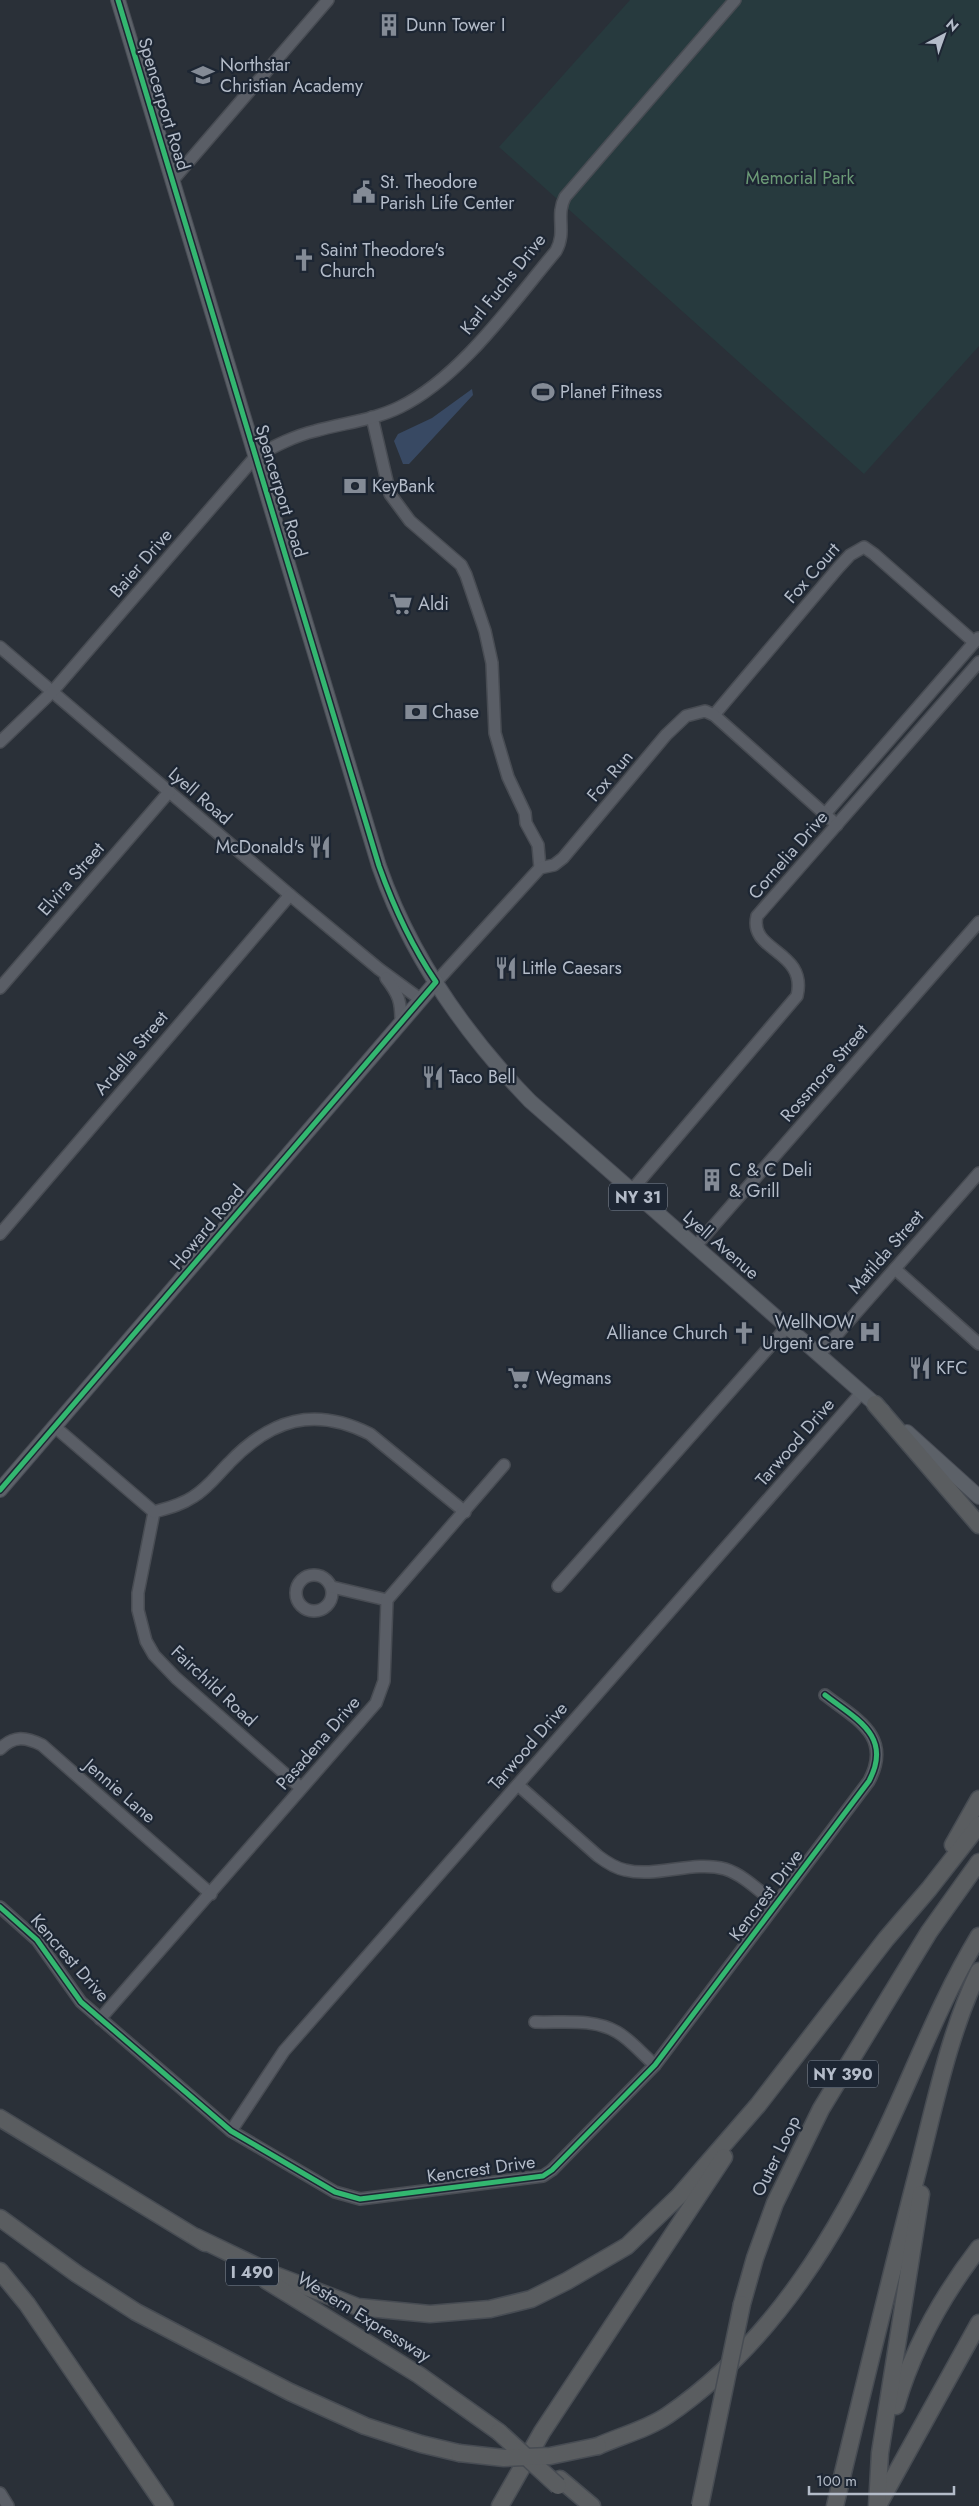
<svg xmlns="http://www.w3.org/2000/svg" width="979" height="2506" viewBox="0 0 979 2506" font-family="Jost,sans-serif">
  <rect width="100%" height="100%" fill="#2a3038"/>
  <!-- green -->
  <polygon fill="#273a3e" points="630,0 979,0 979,346 864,474 499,147"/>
  <!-- water -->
  <polygon fill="#384963" points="472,389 473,395 409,464 403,464 394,441 398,434 432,418"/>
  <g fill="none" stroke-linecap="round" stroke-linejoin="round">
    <defs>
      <g id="minor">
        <polyline points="172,181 328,0"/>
        <polyline points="372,417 390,494 410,521 461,565 466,575 485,631 492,663 495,733 508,777 525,813 526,823 538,845 540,868"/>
        <polyline points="0,647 290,895 379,969 420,999"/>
        <polyline points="714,715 838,568 850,555 864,547 874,554 974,642"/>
        <path d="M0 742 52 692 256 456C275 446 294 436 315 431 343 423 374 420 400 407 460 378 513 302 556 251 567 231 555 216 565 197L735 0"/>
        <polyline points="825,814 978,638"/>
        <path d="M386 978C399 995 401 1001 401 1022"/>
        <polyline points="436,982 540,868 554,865 563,858 666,735 686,716 705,711 714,715 837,825"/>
        <polyline points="0,988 169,792"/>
        <path d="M631 1191 797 996C808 950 748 952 757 916L979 662"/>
        <polyline points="0,1234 290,895"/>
        <polyline points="695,1247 979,922"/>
        <polyline points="895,1269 979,1344"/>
        <polyline points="819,1355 979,1173"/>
        <polyline points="55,1427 154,1512 138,1593 138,1610 146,1641 154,1655 176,1678 301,1788"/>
        <path d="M154 1512C168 1508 181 1505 193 1497 208 1488 217 1475 229 1463 271 1419 314 1406 370 1434L465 1512"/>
        <circle cx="314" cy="1593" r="18"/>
        <polyline points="558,1586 787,1327"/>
        <polyline points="332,1587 387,1600"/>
        <path d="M0 1749C14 1735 26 1737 42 1745L211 1894"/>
        <path d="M518 1785 598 1856C606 1862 615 1868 625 1870 657 1878 693 1860 725 1869 744 1875 760 1892 776 1904"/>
        <path d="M0 1907 37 1940 81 2002 231 2131 335 2192 360 2199 543 2176 552 2170 655 2065 869 1781C893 1736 856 1719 825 1695"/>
        <polyline points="100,2019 376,1703 384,1681 387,1600 504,1465"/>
        <path d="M535 2022C562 2023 593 2018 617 2032 631 2040 643 2055 655 2065"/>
        <polyline points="231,2131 284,2051 862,1392"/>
        <polyline points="0,2493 8,2506"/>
      </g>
      <g id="major">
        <path d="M118 0 379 866C410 955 464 1033 530 1101L883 1411"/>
        <polyline points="907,1432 979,1497"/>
        <polyline points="0,1490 436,982"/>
      </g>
      <g id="highway">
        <polyline points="875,1404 979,1525"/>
        <polyline points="953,1845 979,1799"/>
        <polyline points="0,2118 205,2243"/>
        <polyline points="0,2218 77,2274 136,2312 197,2344 290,2392 365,2426 421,2444 459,2453"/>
        <polyline points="196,2237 275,2275 358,2307 430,2314 490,2309 531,2299 567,2281 627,2246 679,2196 758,2105 886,1939 929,1889 979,1825"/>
        <polyline points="0,2271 27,2304 165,2506"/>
        <polyline points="267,2281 419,2375 499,2432"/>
        <polyline points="742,2304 755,2258 775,2203 821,2109 929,1932 979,1862"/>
        <path d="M896 2406C913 2348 942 2296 979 2248"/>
        <path d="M598 2446C620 2436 648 2429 668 2415 773 2343 840 2231 892 2117 920 2056 944 1994 979 1936"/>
        <polyline points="560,2479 592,2506"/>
        <polyline points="880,2502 979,2323"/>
        <polyline points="500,2506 542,2432 724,2157"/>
        <path d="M835 2506C862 2394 889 2282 918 2170 935 2104 949 2033 979 1971"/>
        <polyline points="877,2506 880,2453 921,2194"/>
      </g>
    </defs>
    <!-- minor casing -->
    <use href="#minor" stroke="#484c53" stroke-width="14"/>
    <!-- major casing -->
    <use href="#major" stroke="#484c55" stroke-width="16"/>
    <!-- highway casing -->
    <use href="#highway" stroke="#474c53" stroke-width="19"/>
    <!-- minor -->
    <use href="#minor" stroke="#5a5e66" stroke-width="11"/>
    <!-- major -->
    <use href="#major" stroke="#5c6168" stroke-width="14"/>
    <!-- highway -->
    <use href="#highway" stroke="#5a5d60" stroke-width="16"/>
    <defs>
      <g id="highway-bridge">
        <polyline points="499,2432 558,2486"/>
        <polyline points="459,2453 504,2458 550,2456 598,2446"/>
        <polyline points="700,2506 742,2304"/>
      </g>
    </defs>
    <!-- highway-bridge casing -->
    <use href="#highway-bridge" stroke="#474c53" stroke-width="19" stroke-linecap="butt"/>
    <!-- highway-bridge -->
    <use href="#highway-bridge" stroke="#5a5d60" stroke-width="16"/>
    <defs>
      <g id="cycleway">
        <path d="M0 1490 436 982C411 945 394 908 379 866L118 0"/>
        <path d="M0 1907 37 1940 81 2002 231 2131 335 2192 360 2199 543 2176 552 2170 655 2065 869 1781C893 1736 856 1719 825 1695"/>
      </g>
    </defs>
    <!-- cycleway casing -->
    <use href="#cycleway" stroke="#1d2633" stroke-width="8"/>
    <!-- cycleway -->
    <use href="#cycleway" stroke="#33b770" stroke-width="5"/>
  </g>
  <!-- icons -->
  <defs>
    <symbol id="building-bare" viewBox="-9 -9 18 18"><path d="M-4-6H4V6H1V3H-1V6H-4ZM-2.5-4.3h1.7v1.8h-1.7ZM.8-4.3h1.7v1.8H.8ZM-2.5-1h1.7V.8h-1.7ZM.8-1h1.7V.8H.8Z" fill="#848b96" stroke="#1d2633" stroke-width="2.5" paint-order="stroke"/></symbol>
    <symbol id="school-bare" viewBox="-9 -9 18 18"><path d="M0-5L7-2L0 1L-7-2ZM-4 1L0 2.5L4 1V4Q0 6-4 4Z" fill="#848b96" stroke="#1d2633" stroke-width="2.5" paint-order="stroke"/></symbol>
    <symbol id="civic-bare" viewBox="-9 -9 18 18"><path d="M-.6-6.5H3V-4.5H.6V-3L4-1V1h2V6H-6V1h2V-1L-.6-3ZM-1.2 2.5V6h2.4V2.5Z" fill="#848b96" stroke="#1d2633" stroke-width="2.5" paint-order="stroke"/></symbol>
    <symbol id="church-bare" viewBox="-9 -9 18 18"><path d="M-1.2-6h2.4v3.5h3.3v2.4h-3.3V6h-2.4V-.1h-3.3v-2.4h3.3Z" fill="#848b96" stroke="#1d2633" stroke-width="2.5" paint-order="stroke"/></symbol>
    <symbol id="stadium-bare" viewBox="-9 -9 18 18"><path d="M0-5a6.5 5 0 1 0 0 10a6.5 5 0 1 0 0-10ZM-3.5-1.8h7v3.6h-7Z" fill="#848b96" stroke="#1d2633" stroke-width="2.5" paint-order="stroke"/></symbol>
    <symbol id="bank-bare" viewBox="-9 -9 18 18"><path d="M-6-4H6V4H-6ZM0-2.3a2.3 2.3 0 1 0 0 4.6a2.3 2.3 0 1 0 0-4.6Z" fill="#848b96" stroke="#1d2633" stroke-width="2.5" paint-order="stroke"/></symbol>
    <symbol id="supermarket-bare" viewBox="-9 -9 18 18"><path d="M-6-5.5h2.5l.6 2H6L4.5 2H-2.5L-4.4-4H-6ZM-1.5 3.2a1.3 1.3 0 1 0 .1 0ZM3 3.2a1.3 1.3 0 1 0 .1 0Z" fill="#848b96" stroke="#1d2633" stroke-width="2.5" paint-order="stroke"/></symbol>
    <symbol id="restaurant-bare" viewBox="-9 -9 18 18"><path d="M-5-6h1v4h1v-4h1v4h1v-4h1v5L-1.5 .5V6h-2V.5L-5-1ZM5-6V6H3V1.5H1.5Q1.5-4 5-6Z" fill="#848b96" stroke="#1d2633" stroke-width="2.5" paint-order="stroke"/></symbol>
    <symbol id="hospital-bare" viewBox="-9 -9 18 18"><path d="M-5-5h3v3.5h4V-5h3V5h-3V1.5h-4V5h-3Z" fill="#848b96" stroke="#1d2633" stroke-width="2.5" paint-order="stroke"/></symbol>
  </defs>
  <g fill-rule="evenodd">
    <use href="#building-bare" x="373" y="9" width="32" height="32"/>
    <use href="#school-bare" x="187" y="59" width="32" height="32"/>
    <use href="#civic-bare" x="348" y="176" width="32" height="32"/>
    <use href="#church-bare" x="288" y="244" width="32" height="32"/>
    <use href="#stadium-bare" x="527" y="376" width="32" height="32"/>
    <use href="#bank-bare" x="339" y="470" width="32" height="32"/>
    <use href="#supermarket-bare" x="385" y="588" width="32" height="32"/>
    <use href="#bank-bare" x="400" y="696" width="32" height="32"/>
    <use href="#restaurant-bare" x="304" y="831" width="32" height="32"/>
    <use href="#restaurant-bare" x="490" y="952" width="32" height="32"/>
    <use href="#restaurant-bare" x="417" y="1061" width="32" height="32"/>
    <use href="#building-bare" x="696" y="1164" width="32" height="32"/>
    <use href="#hospital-bare" x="854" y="1316" width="32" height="32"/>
    <use href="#church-bare" x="728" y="1317" width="32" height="32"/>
    <use href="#restaurant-bare" x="904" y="1352" width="32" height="32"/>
    <use href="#supermarket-bare" x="503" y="1362" width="32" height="32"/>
  </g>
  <g text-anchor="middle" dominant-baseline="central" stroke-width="4.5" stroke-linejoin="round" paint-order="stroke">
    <!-- shield labels -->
    <g fill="#1d2633" stroke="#878f9c" stroke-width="1">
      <rect x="609" y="1183.5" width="58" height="27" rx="4"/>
      <rect x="808" y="2060.5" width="70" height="27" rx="4"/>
      <rect x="226" y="2258.5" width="52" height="27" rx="4"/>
    </g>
    <g font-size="16" font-weight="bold" fill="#b4bcc9">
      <text x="638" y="1197">NY 31</text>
      <text x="843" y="2074">NY 390</text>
      <text x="252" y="2272">I 490</text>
    </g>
    <!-- poi labels -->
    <g font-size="18" fill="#b4bcc9" stroke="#1d2633" text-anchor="start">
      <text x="406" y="25">Dunn Tower I</text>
      <text x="220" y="65">Northstar<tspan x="220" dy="21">Christian Academy</tspan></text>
      <text x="380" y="182">St. Theodore<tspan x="380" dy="21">Parish Life Center</tspan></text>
      <text x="320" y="250">Saint Theodore's<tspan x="320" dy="21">Church</tspan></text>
      <text x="560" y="392">Planet Fitness</text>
      <text x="372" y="486">KeyBank</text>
      <text x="418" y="604">Aldi</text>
      <text x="432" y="712">Chase</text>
      <text x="304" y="847" text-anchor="end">McDonald's</text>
      <text x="522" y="968">Little Caesars</text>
      <text x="449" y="1077">Taco Bell</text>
      <text x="729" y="1170">C &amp; C Deli<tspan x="729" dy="21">&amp; Grill</tspan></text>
      <text x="854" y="1322" text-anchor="end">WellNOW<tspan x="854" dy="21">Urgent Care</tspan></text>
      <text x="728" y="1333" text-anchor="end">Alliance Church</text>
      <text x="936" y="1368">KFC</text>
      <text x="536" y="1378">Wegmans</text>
    </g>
    <!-- street labels -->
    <g font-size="18" fill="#b4bcc9" stroke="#1d2633">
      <text transform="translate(164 104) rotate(73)">Spencerport Road</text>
      <text transform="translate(503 284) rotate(-51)">Karl Fuchs Drive</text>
      <text transform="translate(281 491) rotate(73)">Spencerport Road</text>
      <text transform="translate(141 563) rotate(-49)">Baier Drive</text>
      <text transform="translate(812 573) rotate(-49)">Fox Court</text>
      <text transform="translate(610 776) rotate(-50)">Fox Run</text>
      <text transform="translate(200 796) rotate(41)">Lyell Road</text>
      <text transform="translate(788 855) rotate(-49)">Cornelia Drive</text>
      <text transform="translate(71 879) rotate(-49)">Elvira Street</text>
      <text transform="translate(131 1053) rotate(-50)">Ardella Street</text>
      <text transform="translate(824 1073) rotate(-49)">Rossmore Street</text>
      <text transform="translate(207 1227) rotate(-50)">Howard Road</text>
      <text transform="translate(721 1245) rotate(41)">Lyell Avenue</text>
      <text transform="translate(886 1252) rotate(-49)">Matilda Street</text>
      <text transform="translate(795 1442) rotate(-49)">Tarwood Drive</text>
      <text transform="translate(214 1686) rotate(43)">Fairchild Road</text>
      <text transform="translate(318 1743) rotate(-49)">Pasadena Drive</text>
      <text transform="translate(528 1746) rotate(-49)">Tarwood Drive</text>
      <text transform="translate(120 1791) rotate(41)">Jennie Lane</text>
      <text transform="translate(766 1895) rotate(-53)">Kencrest Drive</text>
      <text transform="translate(70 1958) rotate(49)">Kencrest Drive</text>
      <text transform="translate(776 2156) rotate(-64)">Outer Loop</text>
      <text transform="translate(481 2169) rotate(-8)">Kencrest Drive</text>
      <text transform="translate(364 2317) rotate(32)">Western Expressway</text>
    </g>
    <!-- park labels -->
    <g font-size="18" fill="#6b9a76" stroke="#1d2633">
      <text x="800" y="178">Memorial Park</text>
    </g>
  </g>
  <!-- north arrow -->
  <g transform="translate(944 35) rotate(41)" stroke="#1d2633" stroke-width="4" paint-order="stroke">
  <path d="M0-4L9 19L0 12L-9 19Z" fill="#b4bcc9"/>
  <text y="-8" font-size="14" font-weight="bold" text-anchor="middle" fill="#b4bcc9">N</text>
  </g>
  <!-- scale -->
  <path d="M809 2486v8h145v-8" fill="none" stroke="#b4bcc9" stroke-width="2.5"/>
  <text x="816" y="2486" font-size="15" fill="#b4bcc9" stroke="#1d2633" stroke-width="4" paint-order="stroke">100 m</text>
</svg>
